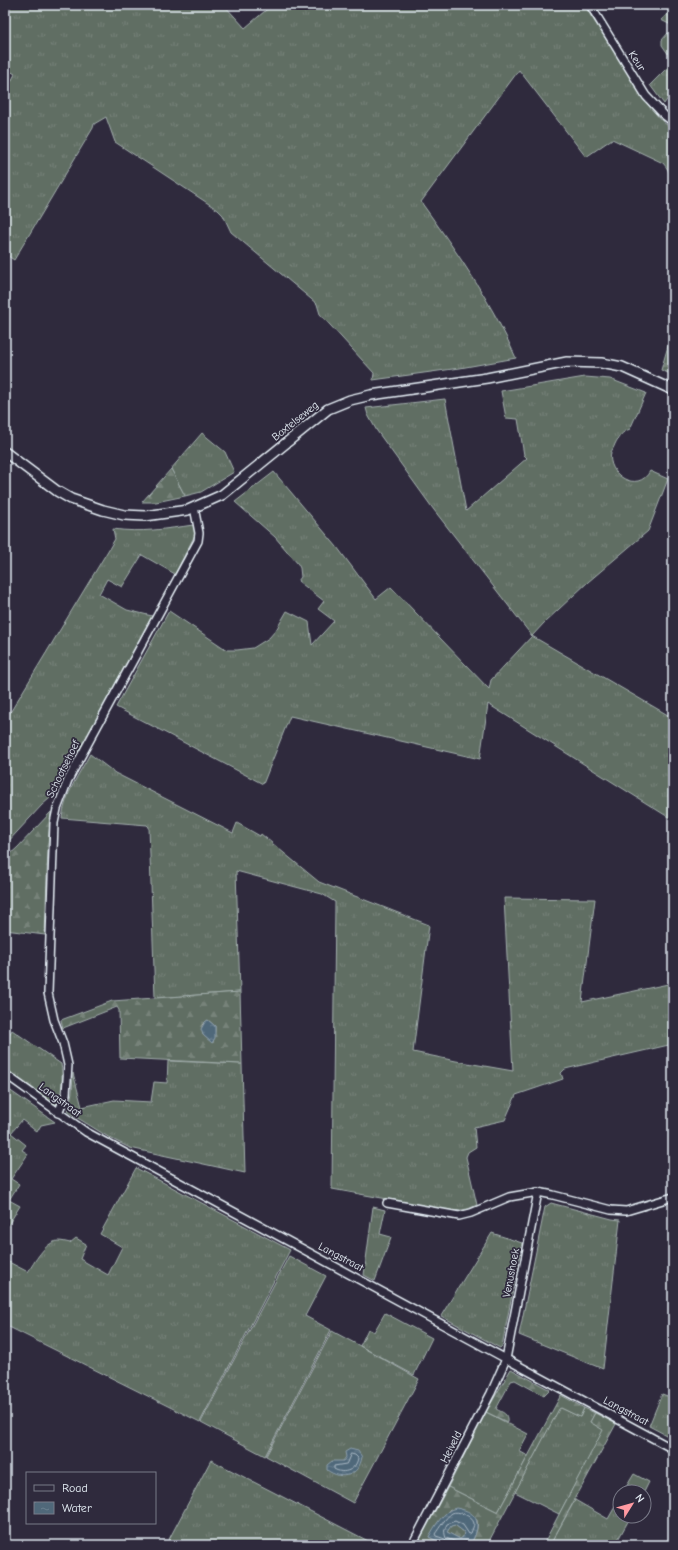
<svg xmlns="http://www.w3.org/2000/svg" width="678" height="1550" viewBox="0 0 678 1550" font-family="'Comic Neue',sans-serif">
  <defs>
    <pattern id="grass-tufts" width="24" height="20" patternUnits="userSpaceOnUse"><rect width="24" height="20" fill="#606e63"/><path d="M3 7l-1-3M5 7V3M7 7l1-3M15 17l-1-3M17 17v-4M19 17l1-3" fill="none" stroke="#77837a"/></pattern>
    <pattern id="forest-firs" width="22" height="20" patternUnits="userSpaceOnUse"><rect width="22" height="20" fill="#606e63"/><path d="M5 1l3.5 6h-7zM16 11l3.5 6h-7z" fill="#77837a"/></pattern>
    <pattern id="water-ripples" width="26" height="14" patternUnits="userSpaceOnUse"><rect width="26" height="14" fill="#50687a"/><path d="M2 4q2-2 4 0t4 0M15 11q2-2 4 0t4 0" fill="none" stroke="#697e8e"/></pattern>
  </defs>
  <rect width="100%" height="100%" fill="#2f2a3d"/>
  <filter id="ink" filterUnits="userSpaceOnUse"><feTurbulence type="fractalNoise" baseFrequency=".025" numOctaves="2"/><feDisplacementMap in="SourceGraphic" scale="8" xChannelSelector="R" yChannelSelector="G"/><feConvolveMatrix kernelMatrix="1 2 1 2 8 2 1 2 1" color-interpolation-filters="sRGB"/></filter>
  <g filter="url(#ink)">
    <!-- grass -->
    <g fill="url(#grass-tufts)" stroke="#a4b0ae">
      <path d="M5 5H224L245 28 272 5H416L419 8 423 5H584L649 106 662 121 673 130V192C672 180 671 172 663 163L612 139 586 157 519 70 421 202C456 251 492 302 516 358L460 368 373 380 374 373 320 314 317 304 231 232 223 215 218 210 115 142 106 117 94 124 93 128 14 260 5 254V93L15 74 5 68Z"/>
      <polygon points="673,9 673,26 661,20"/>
      <polygon points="668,33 672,35 673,34 673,61 662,45 662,40"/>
      <polygon points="673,62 673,91 664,104 650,85"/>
      <path d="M585 377 610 379 646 393 630 429C622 432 619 436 615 444 614 447 612 450 611 452 606 475 638 494 650 471L668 479 648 531 588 582 544 623 532 636 673 718V820L488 704 480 759 290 716 263 784 116 707 169 611 227 650H237L253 648 269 638 276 630 287 611 309 622 312 645 334 621 318 609 324 601 298 581 301 577 300 568 298 564 275 537 235 502 274 472 337 547 376 599 391 587 489 689 491 680 532 636 434 510 403 467 377 431 368 415 366 408 445 399 466 511 527 458 524 455 518 419 506 418 501 391Z"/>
      <polygon points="202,433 225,452 234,472 201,492 185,496 171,469"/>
      <path d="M193 525 195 526 196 533 175 574 142 555 122 587 107 579 99 594 127 610 152 616 57 792 42 805 5 845V721L115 539 113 529C140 533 167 529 193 525Z"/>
      <path d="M90 754 115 773 233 833 237 823 260 836 261 834 319 882 429 925 413 1052 456 1061 513 1071 504 898 595 899 582 1002 673 983V1044L565 1069 561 1073 563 1079 516 1095 505 1120 474 1127 476 1147 468 1152 466 1157 477 1205 468 1209 454 1211 332 1189 335 902 322 894 236 871 240 992 155 998 149 827 147 825 62 818C65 794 79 774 90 754Z"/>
      <path d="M12 1030 61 1064C63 1074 63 1096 56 1105L5 1070V1041Z"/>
      <polygon points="168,1061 242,1064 245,1173 130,1148 110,1138 68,1112 72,1092 73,1073 82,1107 114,1100 151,1102 154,1082 167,1083"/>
      <polygon points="5,1087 55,1122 41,1125 37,1132 22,1120 11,1133 26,1145 22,1150 28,1154 11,1179 19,1184 9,1200 20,1206 5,1230"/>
      <path d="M136 1168 290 1250 200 1422 5 1325V1260L28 1272C34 1263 45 1242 58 1241 62 1241 66 1242 70 1243L76 1238 86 1244 80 1259 108 1275 122 1247 100 1234Z"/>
      <polygon points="551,1203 612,1219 620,1220 603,1369 519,1335 545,1207"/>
      <polygon points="373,1207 385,1210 380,1234 391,1237 375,1281 364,1275"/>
      <polygon points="492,1233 522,1243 502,1346 500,1348 441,1316"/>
      <polygon points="289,1256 326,1276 305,1316 331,1330 265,1456 201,1422"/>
      <polygon points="385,1313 432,1338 414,1375 360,1346 419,1379 353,1503 266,1456 332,1331 360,1346 368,1329 374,1332"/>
      <polygon points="662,1394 673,1398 673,1431 671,1430 668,1436 649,1426"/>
      <polygon points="559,1408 561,1408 580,1417 584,1408 595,1413 590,1422 604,1430 559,1514 515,1492"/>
      <polygon points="486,1412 528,1434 519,1451 528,1456 498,1512 448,1487"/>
      <polygon points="211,1460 376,1545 166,1545"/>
      <polygon points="634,1474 649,1482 644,1492 623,1492"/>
      <polygon points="620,1498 620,1516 631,1516 615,1545 550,1545 575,1500 608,1519"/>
    </g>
    <!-- forest -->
    <g fill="url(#forest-firs)" stroke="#a4b0ae" fill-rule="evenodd">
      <polygon points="673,329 673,375 661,370"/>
      <polygon points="171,469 185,496 156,502 142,502"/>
      <polygon points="51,812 48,844 45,935 5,930 5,859 18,847"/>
      <path d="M240 992 242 1064 120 1058 119 1010 117 1007 63 1028 61 1020 112 1001ZM208 1020 215 1026V1031L213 1043 203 1035 202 1025 205 1022Z"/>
      <path d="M511 1369 550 1390 544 1396 515 1380 511 1381 496 1409C503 1413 508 1413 507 1422L486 1412Z"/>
      <path d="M561 1395 584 1408 580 1417 561 1408 559 1409 487 1545H470C475 1537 479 1528 477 1520L450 1509 437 1524 429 1537 446 1545H427L419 1541 448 1487 498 1512Z"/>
      <polygon points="595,1413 616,1424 550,1545 543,1545 603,1430 590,1422"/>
      <polygon points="455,1525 464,1532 463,1537 460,1539 447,1532 450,1526"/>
    </g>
    <!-- water -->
    <g fill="url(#water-ripples)" stroke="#8d9fac" fill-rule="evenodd">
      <polygon points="208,1020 215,1026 215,1038 212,1043 203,1035 201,1029 205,1022"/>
      <path d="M350 1449 358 1451 362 1457C359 1476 342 1481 327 1470V1465L332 1461H343L346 1457 345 1452Z"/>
      <path d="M456 1508C481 1512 481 1526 470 1545H446L429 1537C434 1527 444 1510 456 1508ZM455 1525 464 1532 463 1537 460 1539 447 1532 451 1526Z"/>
    </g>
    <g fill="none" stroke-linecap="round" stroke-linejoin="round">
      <!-- shore -->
      <g stroke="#abbac6" stroke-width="1">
        <path d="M351 1454 355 1455 358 1458C356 1470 344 1475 334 1469V1466L346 1464Z"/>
        <path d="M446 1545 445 1539 436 1536 435 1534C440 1527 445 1518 452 1513 458 1510 472 1516 474 1523 474 1526 472 1530 471 1533L469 1534 463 1525 455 1521 447 1524C444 1530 444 1532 446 1538L459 1543 466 1541 467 1545"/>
      </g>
      <defs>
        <g id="minor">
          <polyline points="590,5 646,96 664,115 673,122"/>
          <polyline points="5,1074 86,1132 673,1449"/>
          <polyline points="58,1113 66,1094 68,1065 63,1043 54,1020 48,993 54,823 57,809 68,780 198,541 199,533 194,507"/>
          <polyline points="387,1203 459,1216 471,1213 509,1197 538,1192 553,1195 611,1210 626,1211 673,1197"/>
          <polyline points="412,1545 491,1393 506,1359 538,1192"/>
        </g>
        <polyline id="secondary" points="5,452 57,491 71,499 103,510 124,515 145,516 188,510 222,495 328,409 350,400 371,395 487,378 567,362 601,363 622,367 673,390"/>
      </defs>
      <!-- minor casing -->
      <use href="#minor" stroke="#e8f1f8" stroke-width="10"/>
      <!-- secondary casing -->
      <use href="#secondary" stroke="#e8f1f8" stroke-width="12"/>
      <!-- minor -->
      <use href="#minor" stroke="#2f2a3d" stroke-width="7"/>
      <!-- secondary -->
      <use href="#secondary" stroke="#2f2a3d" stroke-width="9"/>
    </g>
  </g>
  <g text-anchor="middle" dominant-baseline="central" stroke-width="3.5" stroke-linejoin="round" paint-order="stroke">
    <!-- street labels -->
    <g font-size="11" fill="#e8f1f8" stroke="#2f2a3d">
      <text transform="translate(637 61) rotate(58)">Keur</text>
      <text transform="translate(295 421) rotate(-39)">Boxtelseweg</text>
      <text transform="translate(63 769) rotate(-64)">Schootsehoef</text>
      <text transform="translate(60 1100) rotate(36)">Langstraat</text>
      <text transform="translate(341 1257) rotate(28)">Langstraat</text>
      <text transform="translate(511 1273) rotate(-79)">Venushoek</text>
      <text transform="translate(626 1411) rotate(28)">Langstraat</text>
      <text transform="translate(451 1447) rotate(-63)">Heiveld</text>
    </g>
  </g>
  <!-- margin -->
  <rect width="678" height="1550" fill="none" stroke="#2f2a3d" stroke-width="20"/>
  <rect x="10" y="10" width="658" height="1530" fill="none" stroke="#e8f1f8" stroke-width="1.5" filter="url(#ink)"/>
  <!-- legend -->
  <rect x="26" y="1472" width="130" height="52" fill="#2f2a3d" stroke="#797a88"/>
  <rect x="34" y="1485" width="20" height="6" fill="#2f2a3d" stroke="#797a88"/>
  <text x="62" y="1492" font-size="12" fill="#e8f1f8">Road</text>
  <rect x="34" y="1502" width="20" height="12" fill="url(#water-ripples)" stroke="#797a88"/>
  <text x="62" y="1512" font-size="12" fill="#e8f1f8">Water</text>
  <!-- north arrow -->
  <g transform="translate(632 1504) rotate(53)"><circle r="19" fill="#2f2a3d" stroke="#797a88"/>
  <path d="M0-3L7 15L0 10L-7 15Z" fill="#ff9aa2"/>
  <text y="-6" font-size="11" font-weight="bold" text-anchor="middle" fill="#e8f1f8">N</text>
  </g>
</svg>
